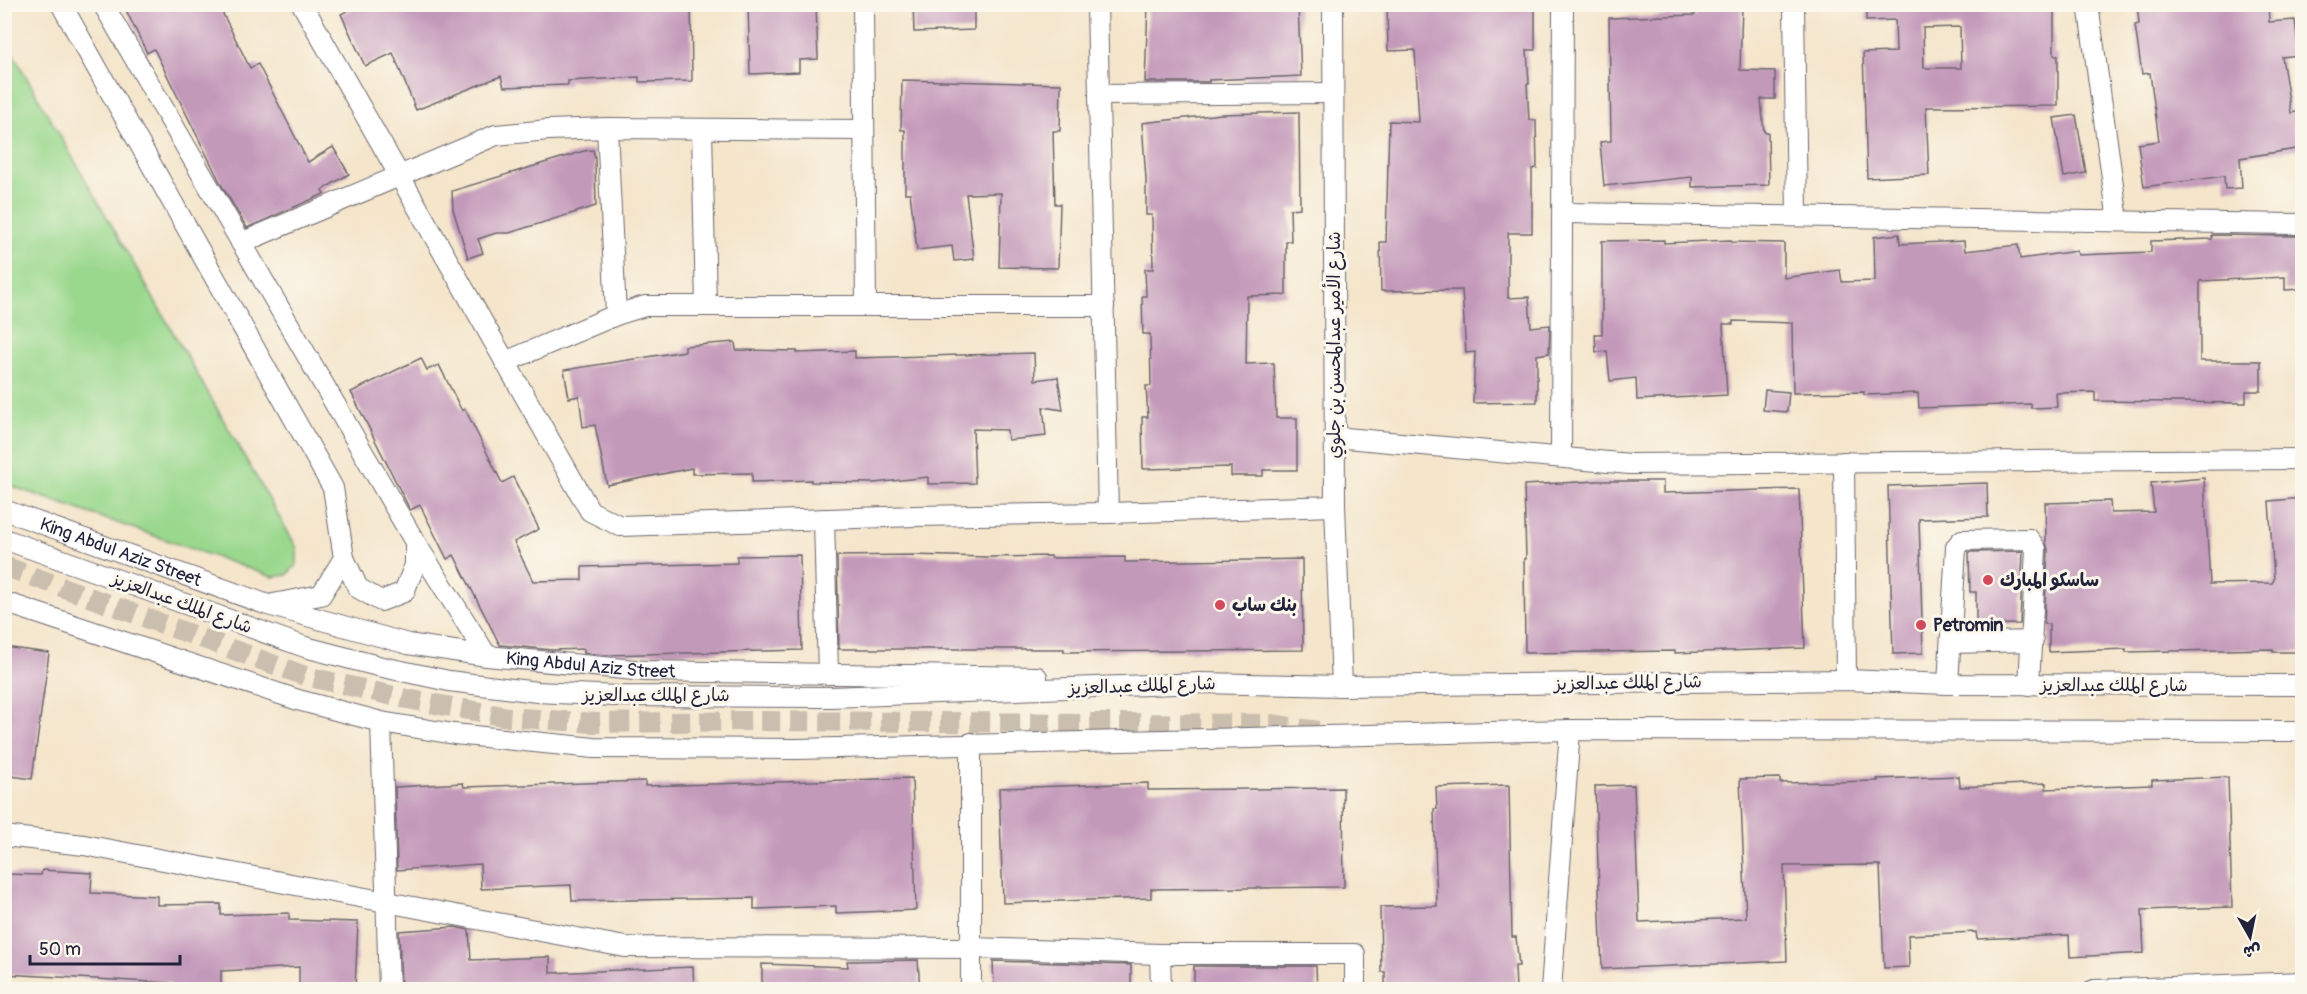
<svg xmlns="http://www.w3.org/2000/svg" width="2307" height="994" viewBox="0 0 2307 994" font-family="Pangolin,'Playpen Sans Arabic',sans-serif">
  <rect width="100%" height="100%" fill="#fbf7ec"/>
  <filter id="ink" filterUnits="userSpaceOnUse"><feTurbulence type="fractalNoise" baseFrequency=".0167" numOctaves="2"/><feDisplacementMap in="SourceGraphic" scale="12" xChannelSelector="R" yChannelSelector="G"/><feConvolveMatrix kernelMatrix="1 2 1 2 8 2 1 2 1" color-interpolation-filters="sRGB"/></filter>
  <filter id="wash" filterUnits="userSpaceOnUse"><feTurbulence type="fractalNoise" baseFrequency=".008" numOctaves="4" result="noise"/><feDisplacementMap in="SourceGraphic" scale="24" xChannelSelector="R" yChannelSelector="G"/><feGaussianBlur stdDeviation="1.35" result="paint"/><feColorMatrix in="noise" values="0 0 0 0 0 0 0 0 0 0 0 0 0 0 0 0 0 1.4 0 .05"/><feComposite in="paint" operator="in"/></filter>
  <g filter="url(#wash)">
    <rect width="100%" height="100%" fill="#f4e5cb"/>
    <!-- green -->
    <polygon fill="#9ad88d" stroke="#5e7d64" stroke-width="1.5" points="4,38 297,548 297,564 287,575 273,577 5,484"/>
    <g id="blocks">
      <!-- building -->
      <g fill="#c399ba" fill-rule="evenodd">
        <polygon points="123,4 218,4 250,68 258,64 308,162 333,147 349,174 322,190 324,194 247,228 223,188 154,49 147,53"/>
        <polygon points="361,4 691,4 692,81 639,82 639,77 568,81 568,85 504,87 501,76 416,110 393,53 365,66 341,14"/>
        <polygon points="748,4 816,4 818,59 799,60 799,72 750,74"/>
        <polygon points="913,4 974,4 974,30 914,32"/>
        <polygon points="1148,4 1298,4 1301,76 1209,80 1209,82 1145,82"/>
        <polygon points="1387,4 1535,4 1535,50 1527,50 1529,84 1527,84 1529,120 1536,120 1537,168 1532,169 1532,233 1508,233 1508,298 1529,297 1531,327 1550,325 1549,353 1537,355 1537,402 1473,403 1475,352 1466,353 1462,290 1381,291 1380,242 1386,242 1389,121 1419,122 1415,50 1388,51"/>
        <polygon points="1694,4 1742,4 1740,70 1775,71 1775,99 1761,99 1764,132 1768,132 1769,185 1692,187 1692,177 1604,186 1600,142 1611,141 1609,18 1695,15"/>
        <path d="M1866 4H2054V55H2058V106L1926 107 1929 175 1867 178 1863 53 1896 52 1895 20 1866 21ZM1960 27 1961 68H1924L1923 28Z"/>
        <polygon points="2137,4 2268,4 2269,22 2295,20 2299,55 2282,57 2291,113 2302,111 2302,148 2240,158 2242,188 2225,189 2224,176 2144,187 2138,144 2159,141 2150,73 2142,74 2135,25 2139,24"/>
        <polygon points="902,80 1061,84 1060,131 1053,131 1055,204 1060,204 1058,268 999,267 1001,193 966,194 974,259 954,261 952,246 917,250 910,193 905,193 905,130 901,130"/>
        <polygon points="1299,112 1300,208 1290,209 1291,241 1286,241 1286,295 1247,296 1246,364 1274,363 1276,418 1297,418 1297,470 1263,470 1263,476 1231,476 1231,467 1143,469 1142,417 1148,417 1146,386 1151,386 1150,334 1143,334 1142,296 1146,296 1145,269 1153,269 1152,215 1146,215 1146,179 1142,123 1222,114"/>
        <polygon points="2076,115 2086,173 2064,177 2054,118"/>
        <polygon points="593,150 595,158 596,206 509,233 496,233 478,239 483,253 468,258 453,209 452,191 584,151"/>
        <polygon points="1899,234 1900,244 1964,241 1965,251 2018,245 2020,259 2077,251 2078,255 2151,252 2151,241 2212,239 2212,235 2302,236 2302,289 2285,290 2285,277 2200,281 2200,361 2261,361 2261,391 2246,391 2246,403 2095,401 2095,392 2056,393 2057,407 2031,408 2031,404 1919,408 1918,393 1864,395 1864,392 1793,393 1792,323 1733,321 1733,324 1723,324 1727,395 1637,400 1636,378 1610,381 1607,351 1596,352 1595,334 1602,334 1602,241 1664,240 1664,243 1731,240 1731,242 1784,243 1784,278 1840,270 1842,282 1875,281 1874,237"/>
        <polygon points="735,342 736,350 797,351 797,353 855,351 855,358 1034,353 1035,380 1058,377 1063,410 1043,407 1046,436 1008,440 1007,430 973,429 975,483 928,484 928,477 874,483 811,482 811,480 752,482 752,473 692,474 692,468 607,485 595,425 583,427 579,396 569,398 564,370 685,351 685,346"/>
        <polygon points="421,358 427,370 439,365 462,411 465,409 502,483 513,477 539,529 514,542 533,581 582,580 582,567 737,563 737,556 800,555 802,650 606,655 584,653 584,649 552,650 500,645 454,555 447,559 420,505 410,510 351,392"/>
        <polygon points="1765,390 1789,392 1787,412 1763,410"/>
        <polygon points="2204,478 2210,584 2272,583 2274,580 2269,501 2302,498 2302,652 2273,652 2273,649 2126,652 2126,649 2049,652 2049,624 2044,624 2048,550 2046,542 2045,503 2110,501 2111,513 2154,512 2151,483"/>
        <polygon points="1597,481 1663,481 1663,493 1799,489 1805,648 1675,653 1675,651 1525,653 1524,559 1526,559 1524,485"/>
        <polygon points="1987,483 1988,517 1919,519 1923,653 1893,654 1888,486"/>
        <polygon points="2023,551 2020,624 1976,625 1976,592 1970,592 1969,552"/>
        <polygon points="912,555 987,557 1051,556 1051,558 1125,557 1125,562 1302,559 1303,650 1064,652 1064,649 839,649 837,556"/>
        <polygon points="4,647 49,653 32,779 4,775"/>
        <polygon points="1959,776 1960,787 2046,783 2046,789 2152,785 2152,780 2228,777 2232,907 2142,910 2144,953 2070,957 2069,935 1977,939 1976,932 1908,935 1909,967 1884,968 1880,865 1784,866 1787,961 1602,969 1595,786 1634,785 1639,922 1746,918 1740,779 1780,778 1780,783 1878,781 1877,779"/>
        <polygon points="912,778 916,910 836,913 836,906 754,909 754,898 572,901 571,885 481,889 480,864 397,870 395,787 463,783 464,787 645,781 645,786"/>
        <polygon points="1148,783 1148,790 1343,788 1344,887 1151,889 1151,898 1003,903 999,788"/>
        <polygon points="1509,785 1512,937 1516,937 1519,966 1515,966 1516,990 1385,990 1385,972 1381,972 1380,907 1437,906 1434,809 1437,809 1436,787"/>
        <polygon points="42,870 92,873 91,893 157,896 157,905 221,904 221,915 289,913 289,920 358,922 355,990 299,990 299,967 221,971 221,988 169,989 169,983 4,974 4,874 41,875"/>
        <polygon points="455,927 469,930 471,960 550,957 550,973 693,967 694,990 401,990 399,931"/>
        <polygon points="918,960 920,990 762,990 762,964 848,967 847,961"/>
        <polygon points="993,961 1131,965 1131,990 994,990"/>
        <polygon points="1194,966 1316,966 1317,990 1194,990"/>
      </g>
    </g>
  </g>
  <g filter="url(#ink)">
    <use href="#blocks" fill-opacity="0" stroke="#6c666d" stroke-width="1.5"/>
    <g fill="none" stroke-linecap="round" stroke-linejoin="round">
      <!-- minor-tunnel -->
      <polyline stroke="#cabeae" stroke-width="20" stroke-dasharray="20 10" stroke-linecap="butt" points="4,566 305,676 407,699 508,717 595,723 754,721 1271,724 1318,731"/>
      <defs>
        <g id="minor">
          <polyline points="61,4 333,488 344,558 321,595 273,604"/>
          <polyline points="103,4 415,542 487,656"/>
          <polyline points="302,4 590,511 620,526 915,516 1108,513 1335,506"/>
          <polyline points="863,4 866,306"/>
          <polyline points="1097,4 1108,513"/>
          <polyline points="1333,4 1335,506 1342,686"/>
          <polyline points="1794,4 1797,216"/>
          <polyline points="2088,4 2118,221"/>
          <polyline points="1099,95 1333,93"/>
          <polyline points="607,128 616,315"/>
          <polyline points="702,130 706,306"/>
          <polyline points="1563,213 2302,224"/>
          <polyline points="241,243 496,135 548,130 607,128 864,130"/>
          <polyline points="505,362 616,315 645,306 1104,306"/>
          <polyline points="1335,437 1630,464 2302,459"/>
          <polyline points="1561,457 1563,4"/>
          <polyline points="1844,462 1846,680"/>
          <path id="s1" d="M4 510 268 605 408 644 487 656 645 671 1037 677"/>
          <polyline points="824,519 828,674"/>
          <polyline points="4,539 305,647 378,666 449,681 537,692 616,696 831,697 1201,683 1342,686 1846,680 1948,684 2302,685"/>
          <polyline points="344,558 358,588 381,601 404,592 415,565 415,542"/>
          <polyline points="4,602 298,700 381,722 454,734 594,748 797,749 1570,730 2302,731"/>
          <polyline points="1951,643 2033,641"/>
          <polyline points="1948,684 1956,547 1962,540 2029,539 2036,549 2029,685"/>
          <polyline points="381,722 389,990"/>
          <polyline points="971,743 971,990"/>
          <polyline points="4,836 84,845 625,947 972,948 1160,954 1355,954 1355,990"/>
          <polyline points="1160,954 1161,990"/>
          <polyline points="1551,990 1570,730"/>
          <polyline points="2094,990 2302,982"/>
        </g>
      </defs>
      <!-- minor casing -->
      <use href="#minor" stroke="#6c666d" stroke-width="22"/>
      <!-- minor -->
      <use href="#minor" stroke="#fff" stroke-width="20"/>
    </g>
  </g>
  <!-- markers -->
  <g fill="#d1495b" stroke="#fbf7ec" stroke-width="2">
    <circle cx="1988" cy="580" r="6"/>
    <circle cx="1220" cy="605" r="6"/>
    <circle cx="1921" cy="625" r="6"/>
  </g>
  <g text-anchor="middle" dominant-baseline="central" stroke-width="6" stroke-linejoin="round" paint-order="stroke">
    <!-- street labels -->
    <g font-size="18" fill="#22223b" stroke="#fbf7ec">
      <text transform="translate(1334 345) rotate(-90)">شارع الأمير عبدالمحسن بن جلوي</text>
      <text stroke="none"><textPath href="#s1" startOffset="124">King Abdul Aziz Street</textPath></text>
      <text transform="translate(182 603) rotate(20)">شارع الملك عبدالعزيز</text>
      <text stroke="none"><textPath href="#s1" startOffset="610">King Abdul Aziz Street</textPath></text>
      <text transform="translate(1628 683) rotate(-1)">شارع الملك عبدالعزيز</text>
      <text x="2114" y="685">شارع الملك عبدالعزيز</text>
      <text transform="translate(1142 686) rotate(-2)">شارع الملك عبدالعزيز</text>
      <text x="656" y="695">شارع الملك عبدالعزيز</text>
    </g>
    <!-- poi labels -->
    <g font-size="18" font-weight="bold" fill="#22223b" stroke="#fbf7ec" text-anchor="start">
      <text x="2000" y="580">ساسكو المبارك</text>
      <text x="1232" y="605">بنك ساب</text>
      <text x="1933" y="625">Petromin</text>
    </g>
  </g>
  <!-- margin -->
  <rect width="2307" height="994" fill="none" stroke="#fbf7ec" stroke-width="24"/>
  <!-- north arrow -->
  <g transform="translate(2250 937) rotate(171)" stroke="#fbf7ec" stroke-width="4.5" paint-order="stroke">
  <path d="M0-4.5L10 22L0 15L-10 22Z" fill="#22223b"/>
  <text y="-9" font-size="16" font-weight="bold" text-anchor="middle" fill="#22223b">ش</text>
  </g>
  <!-- scale -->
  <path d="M30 955v9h150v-9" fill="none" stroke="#22223b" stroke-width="3"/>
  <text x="39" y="955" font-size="18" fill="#22223b" stroke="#fbf7ec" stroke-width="4.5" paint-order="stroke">50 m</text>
</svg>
